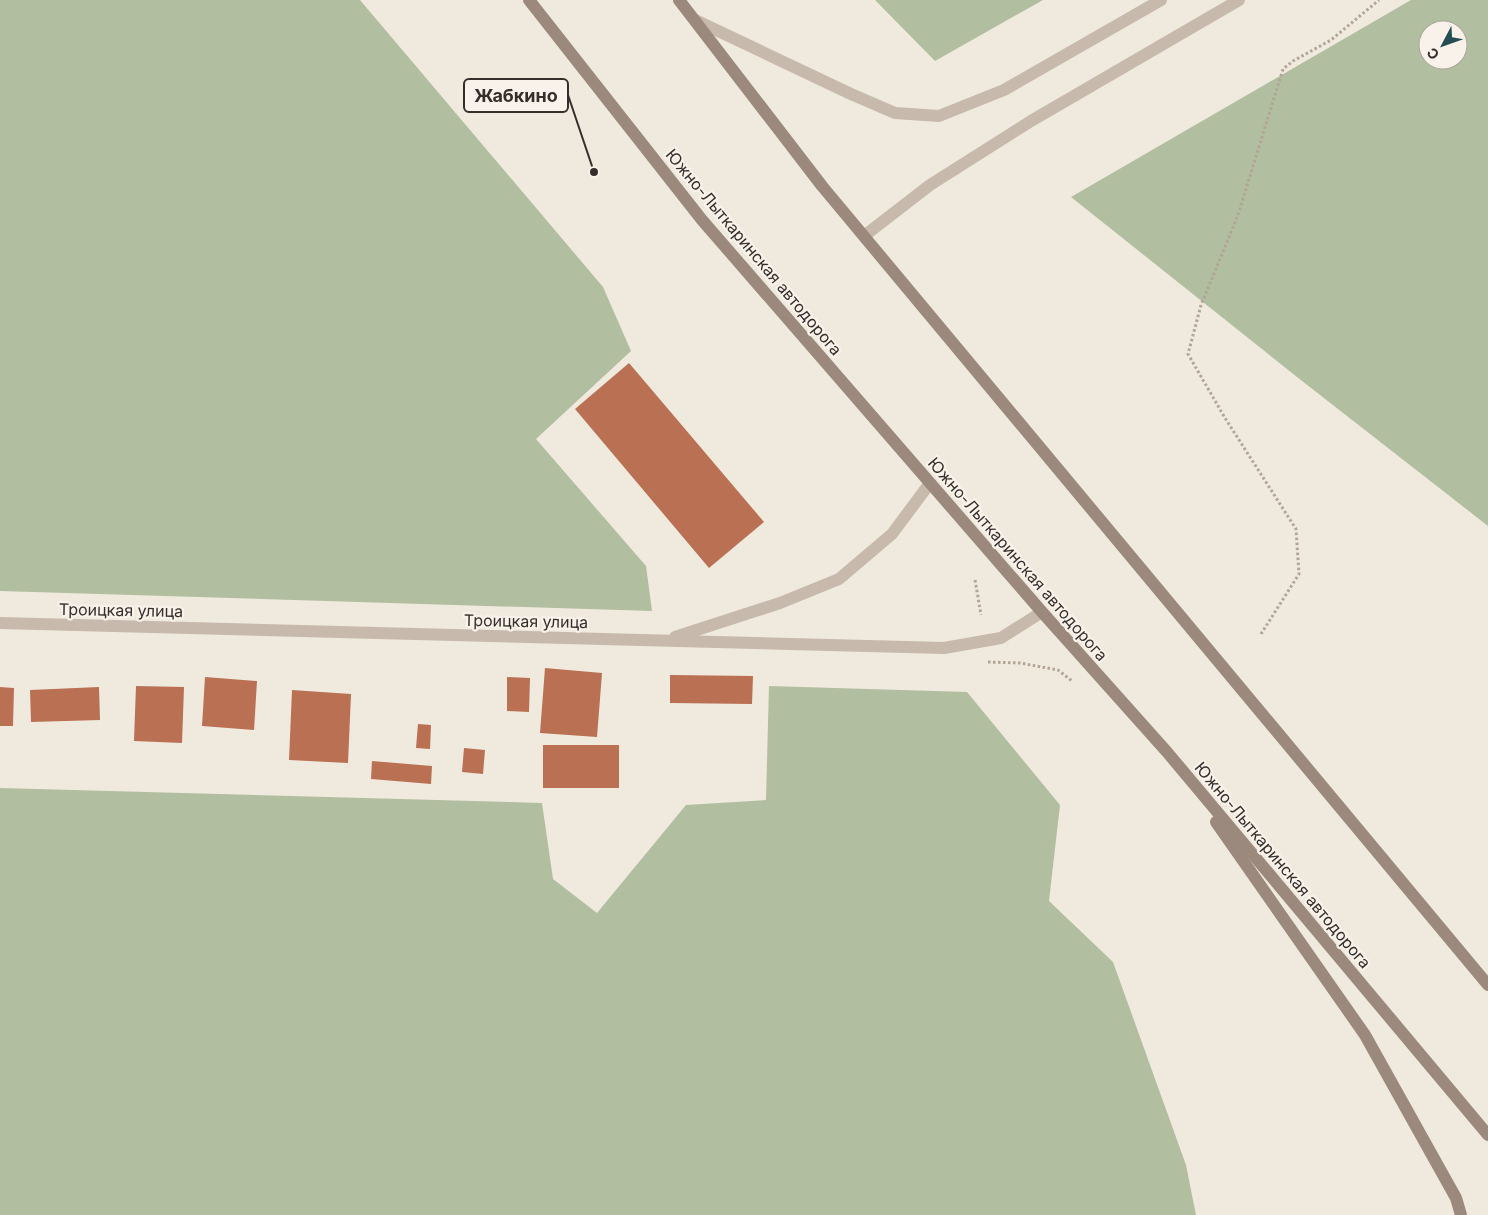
<svg xmlns="http://www.w3.org/2000/svg" width="1488" height="1215" viewBox="0 0 1488 1215" font-family="Inter,sans-serif">
  <rect width="100%" height="100%" fill="#f0e9de"/>
  <!-- green -->
  <g fill="#b2bea0" fill-rule="evenodd">
    <polygon points="0,0 360,0 603,287 631,351 536,439 646,566 652,611 0,591"/>
    <polygon points="875,0 1043,0 935,61"/>
    <path d="M1411 0H1488V526L1297 377 1071 197ZM1428 30H1458V60H1428Z"/>
    <polygon points="769,686 967,692 1060,805 1049,901 1113,962 1186,1165 1196,1215 0,1215 0,788 542,803 553,879 597,913 686,805 766,800"/>
  </g>
  <!-- building -->
  <g fill="#ba7053">
    <polygon points="629,363 764,522 709,568 575,409"/>
    <polygon points="545,668 602,673 597,737 540,733"/>
    <polygon points="670,675 753,676 752,704 670,703"/>
    <polygon points="205,677 257,681 254,730 202,726"/>
    <polygon points="507,677 530,678 529,712 507,711"/>
    <polygon points="136,686 184,687 182,743 134,741"/>
    <polygon points="0,687 14,688 13,726 0,726"/>
    <polygon points="99,687 100,720 31,722 30,690"/>
    <polygon points="292,690 351,694 348,763 289,760"/>
    <polygon points="418,724 431,725 430,749 416,748"/>
    <rect x="543" y="745" width="76" height="43"/>
    <polygon points="464,748 485,750 483,774 462,772"/>
    <polygon points="372,761 432,766 431,784 371,779"/>
  </g>
  <g fill="none" stroke-linecap="round" stroke-linejoin="round">
    <!-- path -->
    <g stroke="#b3a496" stroke-width="3" stroke-dasharray="2.5 2.5" stroke-linecap="butt">
      <polyline points="975,580 981,615"/>
      <polyline points="1261,634 1299,574 1296,529 1225,418 1188,354 1201,305 1238,215 1283,69 1293,61 1331,40 1379,0"/>
      <polyline points="988,662 1020,663 1058,670 1072,681"/>
    </g>
    <!-- minor -->
    <g stroke="#c7b9ab" stroke-width="12">
      <polyline points="0,623 944,648 1001,638 1042,612"/>
      <polyline points="675,637 780,603 839,579 892,534 930,483"/>
    </g>
    <!-- tertiary -->
    <g stroke="#c7b9ab" stroke-width="12">
      <polyline points="695,20 851,94 895,113 939,116 1004,90 1161,0"/>
      <polyline points="864,236 930,185 1031,121 1239,0"/>
    </g>
    <!-- secondary -->
    <g stroke="#9b897d" stroke-width="12">
      <polyline points="529,0 702,220 1042,612 1167,752 1488,1135"/>
      <polyline points="679,0 822,186 1488,985"/>
      <polyline points="1216,822 1365,1035 1456,1198 1461,1215"/>
    </g>
  </g>
  <g text-anchor="middle" dominant-baseline="central" stroke-width="4.5" stroke-linejoin="round" paint-order="stroke">
    <!-- street labels -->
    <g font-size="16" fill="#362e2a" stroke="#f8f2ea">
      <text transform="translate(754 252) rotate(50)">Южно-Лыткаринская автодорога</text>
      <text transform="translate(1018 559) rotate(49)">Южно-Лыткаринская автодорога</text>
      <text transform="translate(121 610) rotate(1)">Троицкая улица</text>
      <text transform="translate(526 621) rotate(1)">Троицкая улица</text>
      <text transform="translate(1283 865) rotate(50)">Южно-Лыткаринская автодорога</text>
    </g>
  </g>
  <!-- callouts -->
  <path fill="none" stroke="#362e2a" stroke-width="2" d="M594 172L568 95"/>
  <circle fill="#362e2a" stroke="#f8f2ea" stroke-width="2" cx="594" cy="172" r="5"/>
  <rect fill="#f8f2ea" stroke="#362e2a" stroke-width="2" x="464" y="79" width="104" height="33" rx="5"/>
  <g font-size="18" text-anchor="middle" font-weight="bold" fill="#362e2a">
    <text x="516" y="102">Жабкино</text>
  </g>
  <!-- north arrow -->
  <g transform="translate(1443 45) rotate(229)"><circle r="24" fill="#f8f2ea" stroke="#aaa49d"/>
  <path d="M0-4L9 19L0 12L-9 19Z" fill="#234e53"/>
  <text y="-8" font-size="14" font-weight="bold" text-anchor="middle" fill="#362e2a">С</text>
  </g>
</svg>
